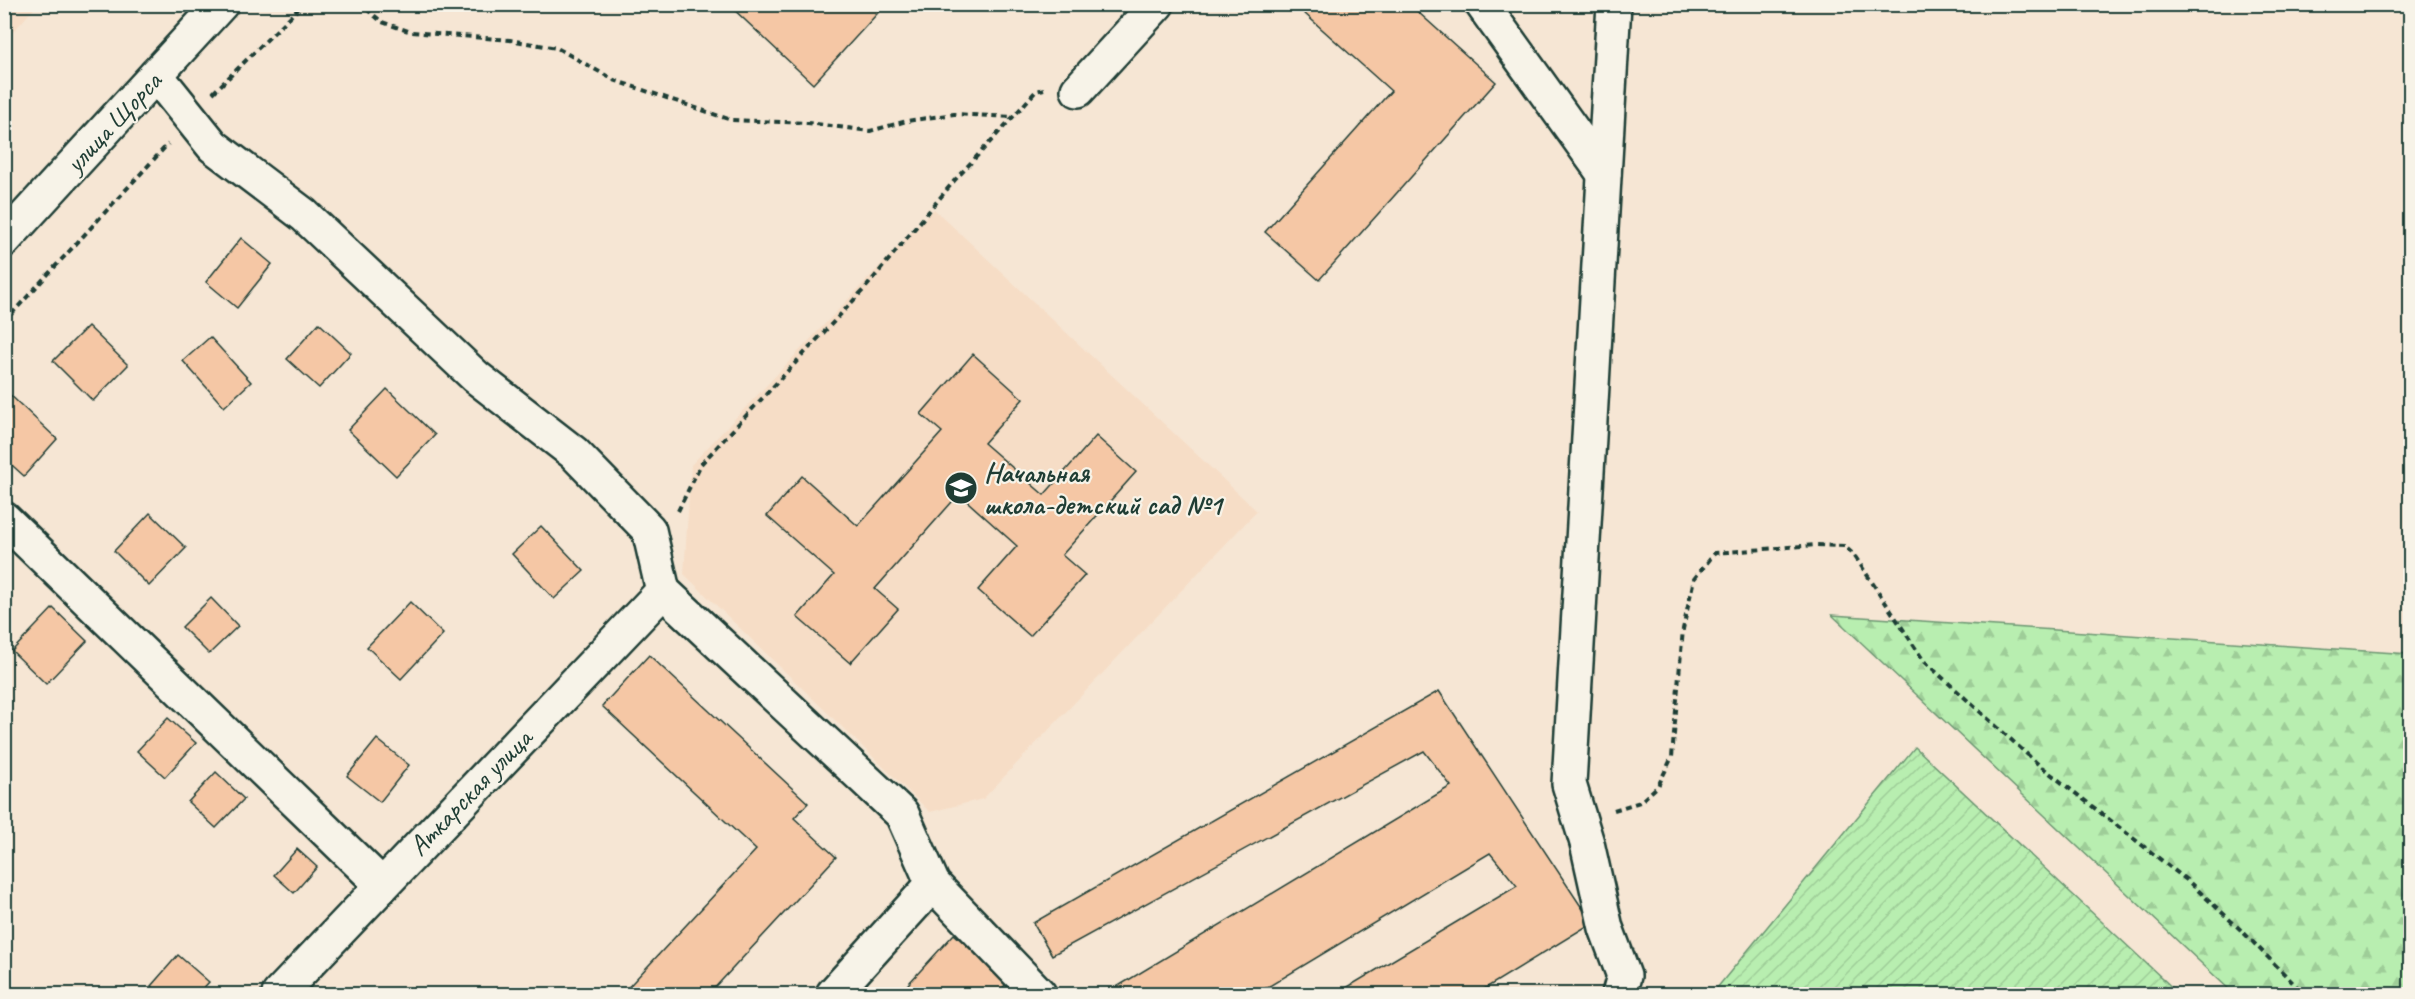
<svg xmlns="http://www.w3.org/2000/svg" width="2415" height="999" viewBox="0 0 2415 999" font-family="Caveat,sans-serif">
  <defs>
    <pattern id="forest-firs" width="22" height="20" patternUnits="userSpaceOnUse" patternTransform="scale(1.5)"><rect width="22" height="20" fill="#b8eeb0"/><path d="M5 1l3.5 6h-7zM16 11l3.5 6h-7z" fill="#9ecd98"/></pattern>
    <pattern id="garden-furrows" width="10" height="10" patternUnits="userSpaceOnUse" patternTransform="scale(1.5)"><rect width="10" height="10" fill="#b8eeb0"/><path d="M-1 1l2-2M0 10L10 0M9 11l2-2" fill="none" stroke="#9ecd98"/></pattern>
  </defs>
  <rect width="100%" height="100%" fill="#f6e6d4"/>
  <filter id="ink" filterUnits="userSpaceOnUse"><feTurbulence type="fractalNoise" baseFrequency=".0167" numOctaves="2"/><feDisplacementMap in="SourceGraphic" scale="12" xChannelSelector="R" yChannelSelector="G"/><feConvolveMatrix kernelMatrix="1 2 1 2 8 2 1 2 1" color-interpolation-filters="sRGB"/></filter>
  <g filter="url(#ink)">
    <!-- built -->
    <g fill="#f6ddc6">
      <polygon points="5,4 37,5 5,41 4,5"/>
      <polygon points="934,209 1257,511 983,799 930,812 684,574 691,465"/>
    </g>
    <!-- forest -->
    <polygon fill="url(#forest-firs)" stroke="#6c9672" stroke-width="1.5" points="1832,615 2410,654 2410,994 2234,994"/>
    <!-- garden -->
    <polygon fill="url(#garden-furrows)" stroke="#6c9672" stroke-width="1.5" points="1915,747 2179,994 1712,994"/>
    <!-- building -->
    <g fill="#f5c7a5" stroke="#1f3d34" stroke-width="1.5">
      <polygon points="728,4 886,4 813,84"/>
      <polygon points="1294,4 1409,4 1496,82 1319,280 1265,232 1391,91"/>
      <polygon points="241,238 272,264 237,308 206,282"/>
      <polygon points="319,323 351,353 319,388 287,359"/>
      <polygon points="88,326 128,365 93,401 53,361"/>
      <polygon points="210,337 251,382 224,407 183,361"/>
      <polygon points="973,354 1023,399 984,443 1044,495 1096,436 1136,472 1062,555 1085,575 1030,636 978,590 1017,546 959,494 875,589 898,609 850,663 797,617 834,575 767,516 802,476 858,526 942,432 921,414"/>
      <polygon points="387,389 435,435 396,476 348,430"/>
      <polygon points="6,391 57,439 24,476 4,458"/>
      <polygon points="150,513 186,548 149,586 114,551"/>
      <polygon points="541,526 584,571 554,599 512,554"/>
      <polygon points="211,598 238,626 209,654 182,627"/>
      <polygon points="410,602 443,634 401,679 367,647"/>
      <polygon points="53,608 87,641 46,684 12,651"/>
      <polygon points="649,655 808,803 794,818 836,857 709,994 622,994 756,850 602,706"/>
      <polygon points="1439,691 1592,923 1476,994 1336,994 1517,886 1490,853 1256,994 1105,994 1451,786 1424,751 1052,955 1033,923"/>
      <polygon points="168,718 196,743 165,777 137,751"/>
      <polygon points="377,739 409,765 380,802 347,776"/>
      <polygon points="216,772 244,799 216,828 188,802"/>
      <polygon points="297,849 317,867 294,893 274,875"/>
      <polygon points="954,934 1007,983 997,994 899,994"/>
      <polygon points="178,955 209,982 198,994 161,994 151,986"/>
    </g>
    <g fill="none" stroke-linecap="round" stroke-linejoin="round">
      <defs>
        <g id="minor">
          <polyline points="1482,4 1604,174"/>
          <polyline points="1614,4 1569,784 1587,843 1606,928 1624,976 1619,994"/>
          <polyline points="156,75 213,146 304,215 476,377 574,453 649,530 663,591 902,814 933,884 1039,994"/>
          <polyline points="1078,90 1157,4"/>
          <polyline points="4,240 221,4"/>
          <polyline points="4,519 382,885"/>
          <polyline points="279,994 663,591"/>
          <polyline points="833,994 933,884"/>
        </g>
      </defs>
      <!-- minor casing -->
      <use href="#minor" stroke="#1f3d34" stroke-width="38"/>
      <!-- path -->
      <g stroke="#1f3d34" stroke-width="4" stroke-dasharray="6 4.5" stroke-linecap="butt">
        <polyline points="357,4 364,7 382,22 411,32 510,40 557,48 614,80 731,120 808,123 870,131 907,121 954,114 1013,117"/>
        <polyline points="213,93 303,4"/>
        <polyline points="4,322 168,144"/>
        <polyline points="678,511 701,464 867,286 954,181 1013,117 1036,91 1044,89"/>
        <polyline points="1614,810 1640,802 1658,786 1672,757 1683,629 1694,579 1715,553 1815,545 1844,546 1854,555 1924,661 2038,764 2188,881 2243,932 2304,994"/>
      </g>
      <!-- minor -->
      <use href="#minor" stroke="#f7f3e8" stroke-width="33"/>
    </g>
  </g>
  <!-- icons -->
  <defs>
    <symbol id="school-disc" viewBox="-11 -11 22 22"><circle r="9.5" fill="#1f3d34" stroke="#f7f3e8"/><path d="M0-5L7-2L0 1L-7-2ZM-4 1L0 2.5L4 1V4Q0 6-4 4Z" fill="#fff"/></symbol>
  </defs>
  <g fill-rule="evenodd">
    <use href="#school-disc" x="942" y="469" width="38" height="38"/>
  </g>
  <g text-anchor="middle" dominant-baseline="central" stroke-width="4.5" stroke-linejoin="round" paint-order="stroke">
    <!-- street labels -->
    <g font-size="28" fill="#1f3d34" stroke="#f7f3e8">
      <text transform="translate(113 122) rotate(-47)">улица Щорса</text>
      <text transform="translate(470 792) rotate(-46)">Аткарская улица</text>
    </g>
    <!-- poi labels -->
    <g font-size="28" font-weight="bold" fill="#1f3d34" stroke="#f7f3e8" text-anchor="start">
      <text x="984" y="472">Начальная<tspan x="984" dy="32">школа-детский сад №1</tspan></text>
    </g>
  </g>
  <!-- margin -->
  <rect width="2415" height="999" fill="none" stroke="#f7f3e8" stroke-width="24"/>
  <rect x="12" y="12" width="2391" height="975" fill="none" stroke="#1f3d34" stroke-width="2" filter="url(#ink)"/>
</svg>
